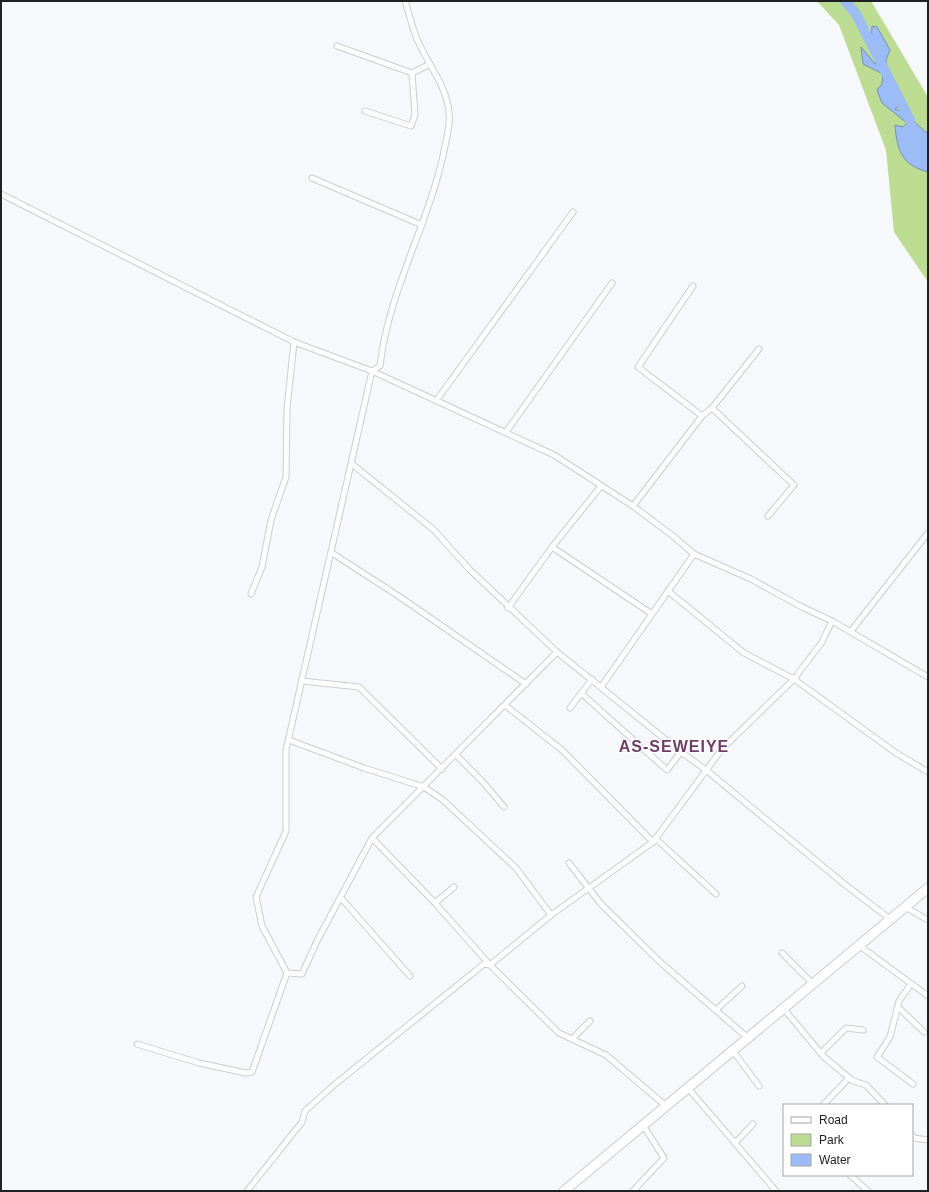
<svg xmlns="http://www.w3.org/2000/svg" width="929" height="1192" viewBox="0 0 929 1192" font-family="Helvetica,sans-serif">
  <rect width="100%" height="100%" fill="#f6f8fc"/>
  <!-- green -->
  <polygon fill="#bcdc92" points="817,1 871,1 928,97 928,282 894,232 886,150 839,25"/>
  <!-- water -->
  <path fill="#9cbcf8" stroke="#778eb8" d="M872 26 877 27 890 50 886 60 889 86 901 97 903 104 895 109 900 111 904 108 911 119 928 134V172C902 165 897 151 895 125L903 127 907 123 882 103 877 90 882 84 883 74 863 64 861 47 875 64 878 60 876 52 871 47Z"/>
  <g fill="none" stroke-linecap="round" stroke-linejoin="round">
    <!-- river -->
    <polyline stroke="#9cbcf8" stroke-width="10" points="845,1 856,14 910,120"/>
    <defs>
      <g id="minor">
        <polyline points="337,46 412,73 430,64"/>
        <polyline points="365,111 411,126 415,115 412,73"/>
        <polyline points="312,178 422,225"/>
        <polyline points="1,194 294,342 372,371 554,455 633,506 673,536 694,554 751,579 802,607 832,621 928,677"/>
        <polyline points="693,286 638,367 702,416"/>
        <polyline points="436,401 573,212"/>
        <polyline points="712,408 794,485 768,516"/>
        <polyline points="506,432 612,283"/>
        <polyline points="352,464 434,530 469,569 557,652 681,752 706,770 843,883 890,919"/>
        <polyline points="633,506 702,416 712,408 759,349"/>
        <polyline points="552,547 652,614"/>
        <polyline points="332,553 400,597 526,684"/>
        <polyline points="668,591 744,653 794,679 896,753 928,772"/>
        <polyline points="251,594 262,567 271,520 286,477 287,408 294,342"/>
        <polyline points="508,608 552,547 601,486"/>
        <polyline points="851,631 928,533"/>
        <polyline points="302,681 359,687 442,769"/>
        <polyline points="601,687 694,554"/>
        <polyline points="581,693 667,770 681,752"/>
        <polyline points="505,705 562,750 653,842"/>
        <polyline points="570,708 592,679"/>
        <polyline points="289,740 364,768 424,787 443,800 516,868 551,915"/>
        <polyline points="456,755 483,782 504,807"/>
        <polyline points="372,838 435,903 490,965 559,1033 606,1055 666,1106"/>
        <polyline points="656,839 716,894"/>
        <polyline points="569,863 601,904 660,962 748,1038"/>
        <polyline points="341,898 410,976"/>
        <polyline points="435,903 454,887"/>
        <polyline points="905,907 928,920"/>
        <polyline points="860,946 928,996"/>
        <polyline points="782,953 813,984"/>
        <polyline points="287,973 302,974 317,941 372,838 557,652"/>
        <polyline points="911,984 899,1001 890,1037 877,1057 913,1084"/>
        <polyline points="898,1007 924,1032"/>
        <polyline points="784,1009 824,1057 853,1081 866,1085 885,1105"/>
        <polyline points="716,1010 742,986"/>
        <polyline points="572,1039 590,1021"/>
        <path d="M137 1044 199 1063 246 1073 252 1072 287 973 262 926 256 897 286 831V750L372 371 380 366C388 293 427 227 443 156 446 139 452 122 448 105 443 81 426 61 417 39 412 27 409 13 405 1"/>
        <polyline points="733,1051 759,1086"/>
        <polyline points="821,1053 846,1028 863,1030"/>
        <polyline points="688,1088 776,1191"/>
        <polyline points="823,1105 849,1078"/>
        <polyline points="912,1135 914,1138 928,1140"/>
        <polyline points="735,1143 753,1124"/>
        <polyline points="850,1175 868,1191"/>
        <polyline points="247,1191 302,1122 305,1111 334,1085 484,964 490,965 551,915 653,842 722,749 794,679 822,642 832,621"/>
        <polyline points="633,1191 664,1158 643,1125"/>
      </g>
      <polyline id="trunk" points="564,1191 928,888"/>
    </defs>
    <!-- minor casing -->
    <use href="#minor" stroke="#ccced2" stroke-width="7"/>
    <!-- trunk casing -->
    <use href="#trunk" stroke="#ccced2" stroke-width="11"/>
    <!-- minor -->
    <use href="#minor" stroke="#fff" stroke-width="5"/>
    <!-- trunk -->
    <use href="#trunk" stroke="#fff" stroke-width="9"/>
  </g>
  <g text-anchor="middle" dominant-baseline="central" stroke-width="3" stroke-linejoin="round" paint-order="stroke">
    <!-- district labels -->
    <g font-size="16" font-weight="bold" letter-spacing="1" fill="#723c6a" stroke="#fff">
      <text x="674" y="746">AS-SEWEIYE</text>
    </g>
  </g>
  <!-- border -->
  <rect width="929" height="1192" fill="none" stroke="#212123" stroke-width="4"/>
  <!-- legend -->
  <rect x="783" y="1104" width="130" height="72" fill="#ffffff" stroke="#a6a6a7"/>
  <rect x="791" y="1117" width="20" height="6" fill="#ffffff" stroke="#a6a6a7"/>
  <text x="819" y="1124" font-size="12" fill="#212123">Road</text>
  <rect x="791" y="1134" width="20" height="12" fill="#bcdc92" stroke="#a6a6a7"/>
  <text x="819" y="1144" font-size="12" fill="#212123">Park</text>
  <rect x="791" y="1154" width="20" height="12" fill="#9cbcf8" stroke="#a6a6a7"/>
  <text x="819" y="1164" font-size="12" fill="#212123">Water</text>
</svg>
